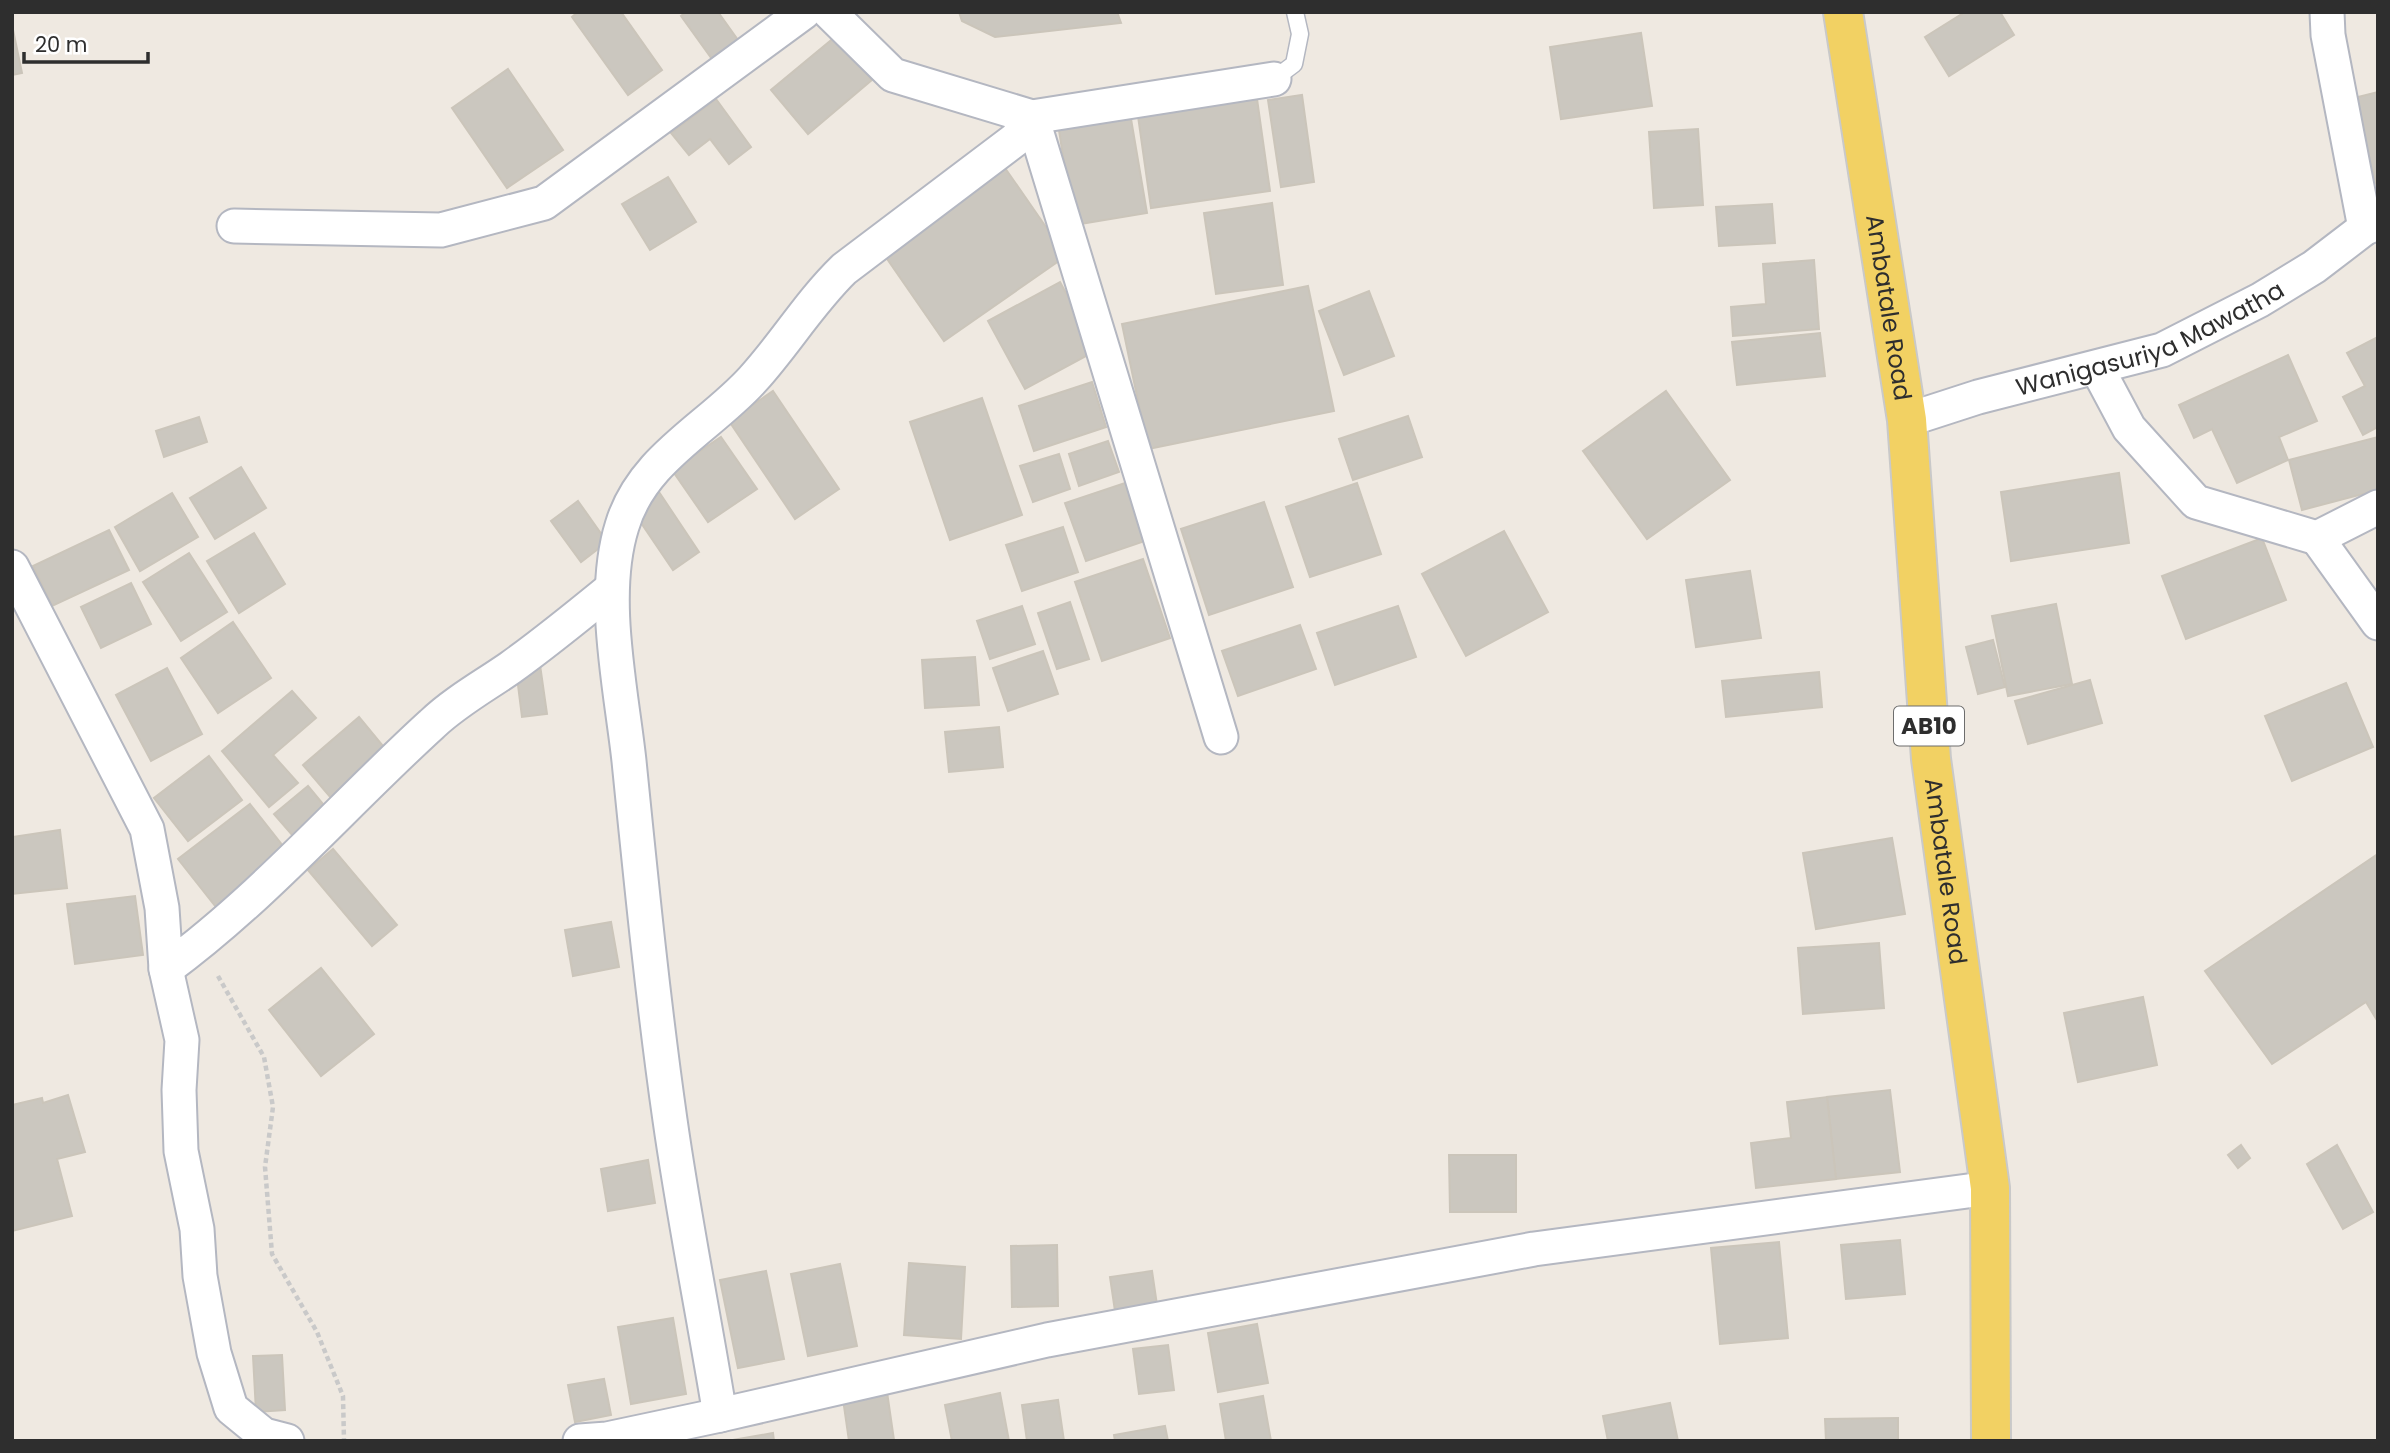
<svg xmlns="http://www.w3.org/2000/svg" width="2390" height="1453" viewBox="0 0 2390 1453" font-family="Poppins,sans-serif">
  <rect width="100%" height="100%" fill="#efe9e1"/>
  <!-- building -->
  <g fill="#cbc7bf" stroke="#cbc5ba" stroke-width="2">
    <polygon points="578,12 621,12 662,70 628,95 572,17"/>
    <polygon points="686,12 718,12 738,40 712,59 681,16"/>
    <polygon points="959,12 1117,12 1121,23 995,37 962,21"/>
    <polygon points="1965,12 2000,12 2014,35 1949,76 1925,37"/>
    <polygon points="12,25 22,73 12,75"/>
    <polygon points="1641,33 1652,106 1561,119 1550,47"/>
    <polygon points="835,37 872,80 808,134 771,90"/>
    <polygon points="508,69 563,150 507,188 452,108"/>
    <polygon points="2378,92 2378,191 2354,98"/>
    <polygon points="1302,95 1314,182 1281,187 1268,100"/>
    <polygon points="716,99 751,147 729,164 710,139 689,155 671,133"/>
    <polygon points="1257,99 1270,191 1151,208 1138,116"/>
    <polygon points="1130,113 1147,213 1074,225 1058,124"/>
    <polygon points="1698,129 1703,205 1654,208 1649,132"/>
    <polygon points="1005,168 1066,256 944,341 883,253"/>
    <polygon points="668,177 696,222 650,250 622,204"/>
    <polygon points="1272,203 1283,285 1216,294 1204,213"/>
    <polygon points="1772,204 1775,243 1719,246 1716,207"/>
    <polygon points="1814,260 1819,329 1733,336 1731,307 1766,304 1763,264"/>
    <polygon points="1060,282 1097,350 1025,389 988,321"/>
    <polygon points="1308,286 1334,411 1148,449 1122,324"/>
    <polygon points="1369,291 1394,356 1344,375 1319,311"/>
    <polygon points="1820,333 1825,376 1737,385 1732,342"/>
    <polygon points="2378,337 2378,427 2363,435 2343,397 2365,386 2347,353"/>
    <polygon points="2288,355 2317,421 2279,437 2288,460 2237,483 2212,429 2194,438 2179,405"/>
    <polygon points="1092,382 1106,427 1034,451 1019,406"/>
    <polygon points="773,391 839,489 795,519 729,421"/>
    <polygon points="1666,391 1730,480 1647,539 1583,451"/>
    <polygon points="982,398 1022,515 950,540 910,422"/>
    <polygon points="1408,416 1422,457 1353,480 1339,439"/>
    <polygon points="199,417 207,442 164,457 156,431"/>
    <polygon points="721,437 757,489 708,522 672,470"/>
    <polygon points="2378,437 2378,490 2302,510 2289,460"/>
    <polygon points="1108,441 1119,472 1079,486 1069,454"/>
    <polygon points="1059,454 1070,489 1033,502 1020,466"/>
    <polygon points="241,467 266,508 215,539 190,498"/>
    <polygon points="2119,473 2129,543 2011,561 2001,492"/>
    <polygon points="1128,482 1148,540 1086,561 1065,503"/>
    <polygon points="1357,483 1381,554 1310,577 1286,507"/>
    <polygon points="659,492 699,552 673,570 633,511"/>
    <polygon points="172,493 198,537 140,571 115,527"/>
    <polygon points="578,501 607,542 581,562 551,521"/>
    <polygon points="1264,502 1293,587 1209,615 1181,529"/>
    <polygon points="1063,527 1078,572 1022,591 1006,545"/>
    <polygon points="109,530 129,570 52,606 33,566"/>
    <polygon points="1504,531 1548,612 1466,656 1422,574"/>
    <polygon points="254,533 285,584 239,613 207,561"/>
    <polygon points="2262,538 2286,600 2186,639 2162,576"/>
    <polygon points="189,553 227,612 181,641 143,582"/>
    <polygon points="1143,559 1170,638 1102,661 1075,582"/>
    <polygon points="1750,571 1761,638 1696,647 1686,580"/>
    <polygon points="131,583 151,624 101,648 81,607"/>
    <polygon points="1070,602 1089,659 1057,669 1038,613"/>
    <polygon points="2056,604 2072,684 2008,696 1992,616"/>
    <polygon points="1022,606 1035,644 990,659 977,621"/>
    <polygon points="1398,606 1416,657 1335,685 1317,633"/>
    <polygon points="233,622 271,678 218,713 181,658"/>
    <polygon points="1300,625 1316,669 1238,696 1222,651"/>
    <polygon points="1993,640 2005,687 1978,694 1966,647"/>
    <polygon points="1043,651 1058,694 1008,711 993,668"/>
    <polygon points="975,657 979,705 925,708 922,660"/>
    <polygon points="540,665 547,714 522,717 516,669"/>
    <polygon points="167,668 202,734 151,761 116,695"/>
    <polygon points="1819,672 1822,707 1726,717 1722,681"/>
    <polygon points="2090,680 2102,723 2028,744 2015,701"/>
    <polygon points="2346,683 2373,747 2292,781 2265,716"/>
    <polygon points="292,691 316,718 273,755 298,783 269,807 222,751"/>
    <polygon points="359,717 388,752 332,799 303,765"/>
    <polygon points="999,727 1003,767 949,772 945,732"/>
    <polygon points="209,756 242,800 188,841 154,798"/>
    <polygon points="308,786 327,809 294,837 274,814"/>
    <polygon points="250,804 287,851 216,907 178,859"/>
    <polygon points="60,830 67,888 12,894 12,837"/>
    <polygon points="1892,838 1905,914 1816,929 1803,853"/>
    <polygon points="333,849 397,925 372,946 308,870"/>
    <polygon points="2378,854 2378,1022 2366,1002 2272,1064 2205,971"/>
    <polygon points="135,896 143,955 75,964 67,904"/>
    <polygon points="611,922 619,967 573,976 565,930"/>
    <polygon points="1879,943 1884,1008 1803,1014 1798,948"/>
    <polygon points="321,968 374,1034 321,1076 269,1010"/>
    <polygon points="2143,997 2157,1065 2078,1082 2064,1013"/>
    <polygon points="1890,1090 1900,1172 1836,1179 1827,1097"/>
    <polygon points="68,1095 85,1152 57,1159 72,1216 12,1231 12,1105 42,1098 43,1103"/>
    <polygon points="1827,1097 1836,1179 1756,1188 1751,1143 1791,1138 1787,1102"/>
    <polygon points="2241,1145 2250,1158 2238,1168 2228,1155"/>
    <polygon points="2337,1145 2373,1212 2343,1229 2307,1164"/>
    <polygon points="1449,1155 1516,1155 1516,1212 1450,1212"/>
    <polygon points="648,1160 655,1203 608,1211 601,1169"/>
    <polygon points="1900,1240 1905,1294 1846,1299 1841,1245"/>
    <polygon points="1779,1242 1788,1338 1720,1344 1711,1248"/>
    <polygon points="1057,1245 1058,1306 1012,1307 1011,1246"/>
    <polygon points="909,1263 965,1267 961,1339 904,1335"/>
    <polygon points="840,1264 857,1346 808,1356 791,1274"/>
    <polygon points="766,1271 784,1359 738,1368 720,1280"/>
    <polygon points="1152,1271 1157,1305 1115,1311 1110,1277"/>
    <polygon points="673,1318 686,1394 631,1404 618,1327"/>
    <polygon points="1257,1324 1268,1383 1218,1392 1208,1333"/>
    <polygon points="1168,1345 1174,1390 1139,1394 1133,1349"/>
    <polygon points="282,1355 285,1410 256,1412 253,1356"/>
    <polygon points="604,1379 611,1415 575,1422 568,1385"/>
    <polygon points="886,1385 894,1440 849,1441 842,1392"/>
    <polygon points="1000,1393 1009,1441 952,1441 945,1405"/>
    <polygon points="1263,1396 1271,1441 1226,1441 1220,1404"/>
    <polygon points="1058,1400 1064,1441 1027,1441 1022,1405"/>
    <polygon points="1670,1403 1678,1441 1608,1441 1603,1416"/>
    <polygon points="1898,1418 1898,1441 1826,1441 1825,1419"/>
    <polygon points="1165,1426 1168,1441 1115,1441 1114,1435"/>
    <polygon points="773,1433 774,1441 727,1441"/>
  </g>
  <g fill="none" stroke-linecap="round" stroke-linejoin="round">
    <defs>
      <polyline id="service" points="1274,79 1294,64 1300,34 1295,12"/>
      <g id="minor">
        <polyline points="829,12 893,75 1032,117 1274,79"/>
        <polyline points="2327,12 2328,35 2365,228"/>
        <polyline points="1032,117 1221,737"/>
        <polyline points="234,226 441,230 544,203 804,12"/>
        <polyline points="2097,368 2129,428 2196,502 2317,538 2378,507"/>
        <path id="s1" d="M1907 420 1978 397 2162 350 2260 300 2314 267 2365 228 2378 223"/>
        <polyline points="2317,538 2378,623"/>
        <path d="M12 567 147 829 162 908 166 969C264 897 343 805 432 724 455 702 484 686 510 668 545 643 578 616 611 589"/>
        <polyline points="166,969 182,1040 179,1090 181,1151 197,1229 200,1276 214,1353 231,1408 264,1435 287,1441"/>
        <path d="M720 1415C704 1317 684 1219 670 1120 653 1001 641 880 629 761 621 688 600 596 622 526 642 458 709 428 753 379 785 344 809 303 844 269L1016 139 1032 117"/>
        <polyline points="580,1441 607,1439 720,1415 1047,1340 1534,1249 1990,1188"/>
      </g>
      <g id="primary">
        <path id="s2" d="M1843 12 1907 420 1931 759 1990 1188 1991 1441"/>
      </g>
    </defs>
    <!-- service casing -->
    <use href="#service" stroke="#b4b7c1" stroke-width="19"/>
    <!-- minor casing -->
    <use href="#minor" stroke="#b4b7c1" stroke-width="37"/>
    <!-- primary casing -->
    <use href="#primary" stroke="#c9c9c9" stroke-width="42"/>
    <!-- path -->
    <polyline stroke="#c9c9c9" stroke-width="4.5" stroke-dasharray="5 3.5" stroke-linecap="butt" points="218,976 264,1057 273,1107 265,1167 272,1254 317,1332 343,1396 344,1441"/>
    <!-- service -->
    <use href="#service" stroke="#fff" stroke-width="16"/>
    <!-- minor -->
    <use href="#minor" stroke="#fff" stroke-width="33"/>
    <!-- primary -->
    <use href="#primary" stroke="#f2d163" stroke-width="38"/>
  </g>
  <g text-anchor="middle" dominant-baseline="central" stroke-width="5" stroke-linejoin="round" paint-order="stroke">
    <!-- shield labels -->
    <rect fill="#fff" stroke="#6d6d6d" stroke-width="2" x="1894" y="706.5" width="70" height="39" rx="5"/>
    <g font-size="23" font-weight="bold" fill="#2e2e2e">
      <text x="1929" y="726">AB10</text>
    </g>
    <!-- street labels -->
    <g font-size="24" fill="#2e2e2e" stroke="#fff">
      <text stroke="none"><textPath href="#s2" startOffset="299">Ambatale Road</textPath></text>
      <text stroke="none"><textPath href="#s1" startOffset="257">Wanigasuriya Mawatha</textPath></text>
      <text stroke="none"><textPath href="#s2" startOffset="866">Ambatale Road</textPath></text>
    </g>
  </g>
  <!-- border -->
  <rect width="2390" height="1453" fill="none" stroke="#2e2e2e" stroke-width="28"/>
  <!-- scale -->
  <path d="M24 52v10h124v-10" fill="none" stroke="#2e2e2e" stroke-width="3.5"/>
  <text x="35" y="52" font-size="21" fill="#2e2e2e" stroke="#ffffff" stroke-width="5" paint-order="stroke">20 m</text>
</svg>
